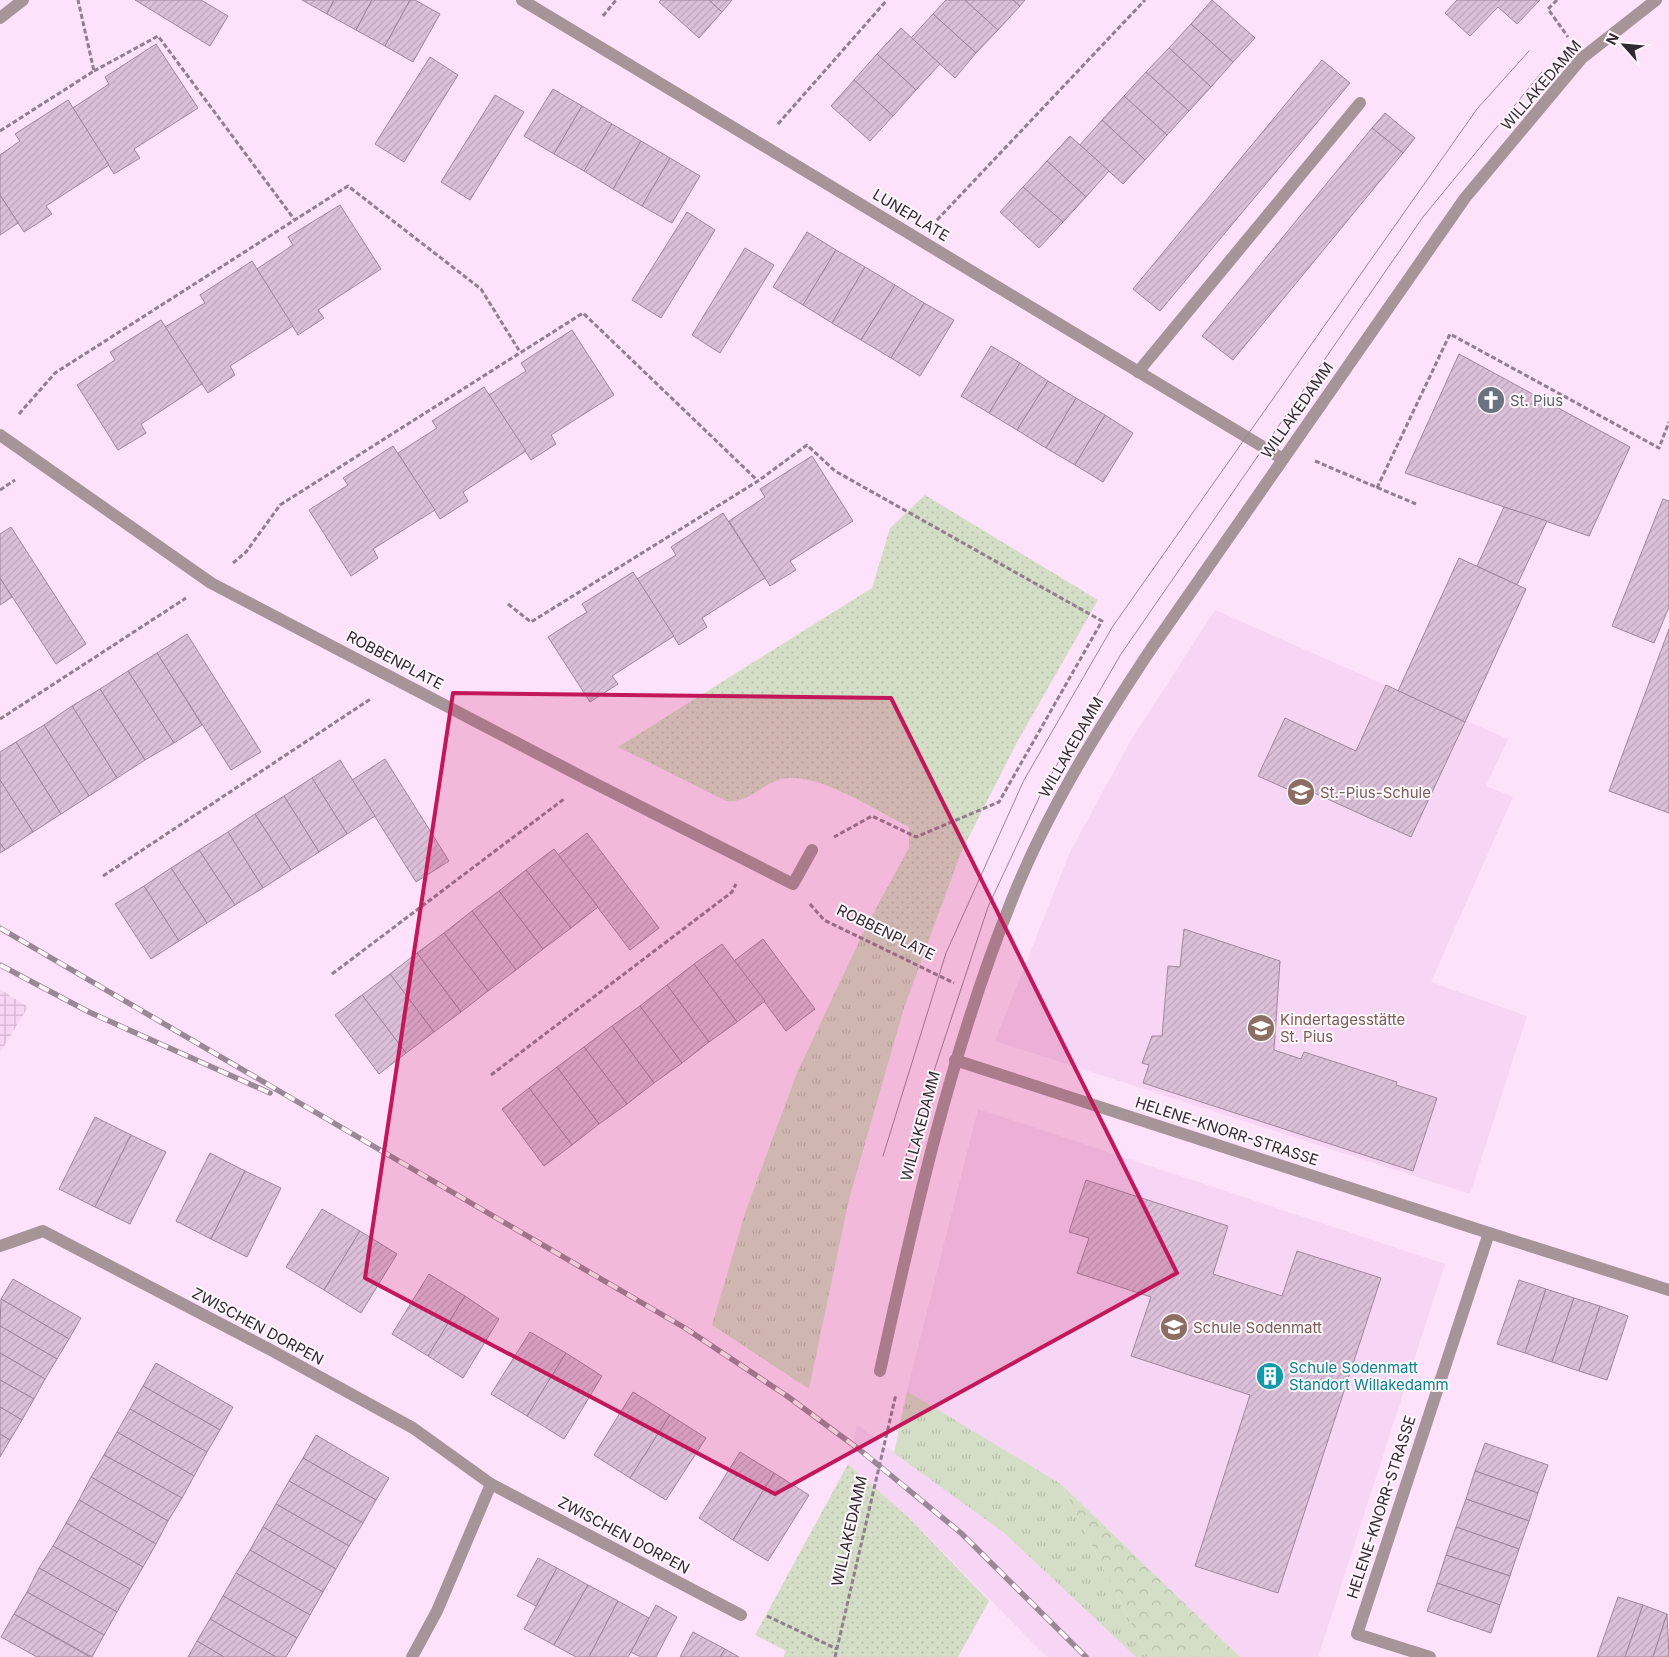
<svg xmlns="http://www.w3.org/2000/svg" width="1669" height="1657" viewBox="0 0 1669 1657" font-family="Inter,sans-serif">
  <defs>
    <pattern id="industrial-grid" width="8" height="8" patternUnits="userSpaceOnUse" patternTransform="scale(1.25)"><rect width="8" height="8" fill="#f7d5f4"/><path d="M0 4h8M4 0v8" fill="none" stroke="#d4b7d2"/></pattern>
    <pattern id="grass-tufts" width="24" height="20" patternUnits="userSpaceOnUse" patternTransform="scale(1.25)"><rect width="24" height="20" fill="#d4dec6"/><path d="M3 7l-1-3M5 7V3M7 7l1-3M15 17l-1-3M17 17v-4M19 17l1-3" fill="none" stroke="#b6beab"/></pattern>
    <pattern id="forest-crowns" width="20" height="18" patternUnits="userSpaceOnUse" patternTransform="scale(1.25)"><rect width="20" height="18" fill="#d4dec6"/><path d="M2 6a3 3 0 1 1 6 0M12 15a3 3 0 1 1 6 0" fill="none" stroke="#b6beab"/></pattern>
    <pattern id="park-dots" width="8" height="8" patternUnits="userSpaceOnUse" patternTransform="scale(1.25)"><rect width="8" height="8" fill="#d4dec6"/><path d="M2 2h.1M6 6h.1" fill="none" stroke="#b6beab" stroke-width="1.8" stroke-linecap="round"/></pattern>
    <pattern id="building-hatch" width="6" height="6" patternUnits="userSpaceOnUse" patternTransform="scale(1.25)"><rect width="6" height="6" fill="#dcc0d9"/><path d="M-1 1l2-2M0 6l6-6M5 7l2-2" fill="none" stroke="#bda5bb"/></pattern>
  </defs>
  <rect width="100%" height="100%" fill="#fee2fb"/>
  <!-- built -->
  <g fill="#f7d5f4">
    <polygon points="1215,610 1508,739 1486,786 1513,797 1431,982 1527,1016 1470,1194 995,1041 1070,852 1131,740"/>
    <polygon points="978,1109 1445,1264 1318,1657 1240,1657 1061,1484 907,1391"/>
    <polygon points="857,1425 1003,1532 1136,1657 1047,1657 908,1517 848,1464"/>
  </g>
  <!-- industrial -->
  <polygon fill="url(#industrial-grid)" points="0,989 28,1007 0,1053"/>
  <!-- grass -->
  <g fill="url(#grass-tufts)">
    <polygon points="1016,744 961,852 904,1008 849,1199 809,1389 712,1325 746,1210 797,1073 865,929 909,848 909,827"/>
    <polygon points="907,1391 1061,1484 1148,1657 1136,1657 1003,1532 894,1453"/>
  </g>
  <!-- forest -->
  <polygon fill="url(#forest-crowns)" points="1061,1484 1240,1657 1148,1657"/>
  <!-- park -->
  <g fill="url(#park-dots)">
    <path d="M925 495 1098 600 1016 744 961 852 922 956 865 929 909 848V827C877 811 817 771 782 779 760 784 751 803 726 801L618 747 872 588 890 528Z"/>
    <polygon points="848,1464 908,1517 989,1601 958,1657 783,1657 786,1651 755,1635"/>
  </g>
  <!-- building -->
  <g fill="url(#building-hatch)" stroke="#a0869d">
    <polygon points="135,0 201,0 228,16 210,46"/>
    <polygon points="302,0 334,0 327,14"/>
    <polygon points="334,0 372,0 356,30 327,14"/>
    <polygon points="372,0 410,0 385,46 356,30"/>
    <polygon points="410,0 415,0 440,14 413,62 385,46"/>
    <polygon points="661,0 709,0 722,12 699,38 659,2"/>
    <polygon points="709,0 732,0 722,12"/>
    <polygon points="946,0 965,0 998,30 976,53 933,14"/>
    <polygon points="965,0 1013,0 1020,6 998,30"/>
    <polygon points="1013,0 1025,0 1020,6"/>
    <polygon points="1212,0 1255,38 1233,62 1191,24"/>
    <polygon points="1457,0 1540,0 1517,24 1498,7 1470,36 1445,13"/>
    <polygon points="933,14 976,53 955,78 911,38"/>
    <polygon points="1191,24 1233,62 1211,87 1169,48"/>
    <polygon points="901,28 940,64 916,90 877,54"/>
    <polygon points="156,44 198,108 134,149 140,158 114,174 73,108 109,84 105,77"/>
    <polygon points="1169,48 1211,87 1189,111 1146,72"/>
    <polygon points="877,54 916,90 893,116 854,80"/>
    <polygon points="430,57 458,75 404,162 375,144"/>
    <polygon points="1322,60 1350,83 1160,311 1133,289"/>
    <polygon points="1146,72 1189,111 1167,135 1124,96"/>
    <polygon points="854,80 893,116 870,141 831,106"/>
    <polygon points="553,89 582,106 554,154 524,136"/>
    <polygon points="495,95 524,112 470,200 441,182"/>
    <polygon points="1124,96 1167,135 1145,160 1102,120"/>
    <polygon points="68,100 109,165 46,206 52,214 24,232 0,195 0,155 20,141 15,134"/>
    <polygon points="582,106 612,124 584,171 554,154"/>
    <polygon points="1385,113 1415,138 1403,153 1372,128"/>
    <polygon points="1102,120 1145,160 1123,184 1080,145"/>
    <polygon points="612,124 641,141 613,189 584,171"/>
    <polygon points="1372,128 1403,153 1233,360 1202,336"/>
    <polygon points="1070,136 1109,171 1086,197 1047,161"/>
    <polygon points="641,141 670,158 642,206 613,189"/>
    <polygon points="670,158 700,176 672,223 642,206"/>
    <polygon points="1047,161 1086,197 1063,222 1023,187"/>
    <polygon points="1023,187 1063,222 1039,248 1000,212"/>
    <polygon points="0,195 18,223 0,235"/>
    <polygon points="340,205 381,269 318,310 324,318 298,335 257,269 293,245 288,237"/>
    <polygon points="687,212 715,230 661,318 632,300"/>
    <polygon points="807,232 836,250 803,305 773,287"/>
    <polygon points="745,248 774,265 720,353 692,335"/>
    <polygon points="836,250 865,267 832,323 803,305"/>
    <polygon points="252,261 293,326 230,366 235,375 208,393 165,327 205,303 200,295"/>
    <polygon points="865,267 895,285 861,340 832,323"/>
    <polygon points="895,285 924,303 891,358 861,340"/>
    <polygon points="924,303 954,320 920,376 891,358"/>
    <polygon points="161,320 202,384 141,424 146,433 118,450 77,385 115,360 110,352"/>
    <polygon points="572,330 614,395 551,435 556,444 531,460 489,395 526,371 521,363"/>
    <polygon points="991,346 1020,363 989,413 961,396"/>
    <polygon points="1459,354 1630,447 1589,536 1405,473"/>
    <polygon points="1020,363 1048,381 1017,430 989,413"/>
    <polygon points="1048,381 1076,398 1046,448 1017,430"/>
    <polygon points="484,387 526,451 463,492 468,501 440,519 398,453 437,428 432,421"/>
    <polygon points="1076,398 1105,415 1075,465 1046,448"/>
    <polygon points="1105,415 1133,433 1103,482 1075,465"/>
    <polygon points="393,446 435,510 373,549 378,558 351,576 309,510 348,485 343,478"/>
    <polygon points="812,456 853,521 790,561 796,570 770,586 729,521 765,497 760,489"/>
    <polygon points="1663,499 1669,501 1669,607 1654,643 1612,626"/>
    <polygon points="1504,507 1547,521 1517,585 1477,566"/>
    <polygon points="723,513 765,578 702,618 707,627 679,645 637,579 676,555 671,547"/>
    <polygon points="11,527 86,644 56,664 0,578 0,534"/>
    <polygon points="1459,558 1526,589 1465,722 1398,691"/>
    <polygon points="633,572 674,636 612,676 618,684 590,702 548,637 587,612 582,604"/>
    <polygon points="0,578 12,597 0,605"/>
    <polygon points="1669,629 1669,813 1609,791"/>
    <polygon points="187,634 261,752 231,770 157,653"/>
    <polygon points="157,653 202,725 174,743 128,671"/>
    <polygon points="128,671 174,743 145,760 100,689"/>
    <polygon points="1386,685 1465,722 1411,837 1310,791 1307,798 1258,776 1285,718 1356,751"/>
    <polygon points="100,689 145,760 117,778 72,706"/>
    <polygon points="72,706 117,778 89,796 44,725"/>
    <polygon points="44,725 89,796 61,814 16,742"/>
    <polygon points="16,742 61,814 33,832 0,780 0,752"/>
    <polygon points="385,759 449,861 416,882 352,780"/>
    <polygon points="340,760 375,816 347,834 312,778"/>
    <polygon points="312,778 347,834 319,852 284,796"/>
    <polygon points="0,780 33,832 5,850 0,843"/>
    <polygon points="284,796 319,852 291,870 255,814"/>
    <polygon points="255,814 291,870 263,888 228,832"/>
    <polygon points="228,832 263,888 235,905 199,850"/>
    <polygon points="587,833 659,928 630,950 558,855"/>
    <polygon points="0,843 5,850 0,853"/>
    <polygon points="554,849 598,907 571,928 526,870"/>
    <polygon points="199,850 235,905 207,923 171,868"/>
    <polygon points="171,868 207,923 179,941 144,886"/>
    <polygon points="526,870 571,928 543,949 499,891"/>
    <polygon points="144,886 179,941 151,959 115,904"/>
    <polygon points="499,891 543,949 516,970 472,911"/>
    <polygon points="472,911 516,970 488,991 444,933"/>
    <polygon points="1184,929 1280,961 1274,1050 1301,1059 1304,1052 1397,1082 1396,1085 1437,1098 1413,1171 1143,1083 1149,1065 1142,1063 1152,1036 1162,1036 1168,966 1180,967"/>
    <polygon points="444,933 488,991 461,1012 417,953"/>
    <polygon points="763,939 815,1009 786,1031 734,961"/>
    <polygon points="722,944 765,1001 737,1022 694,964"/>
    <polygon points="417,953 461,1012 434,1032 390,974"/>
    <polygon points="694,964 737,1022 709,1042 667,985"/>
    <polygon points="390,974 434,1032 406,1053 362,995"/>
    <polygon points="667,985 709,1042 682,1063 640,1006"/>
    <polygon points="362,995 406,1053 379,1074 335,1015"/>
    <polygon points="640,1006 682,1063 654,1083 612,1026"/>
    <polygon points="612,1026 654,1083 627,1104 584,1047"/>
    <polygon points="584,1047 627,1104 599,1124 557,1067"/>
    <polygon points="557,1067 599,1124 572,1145 529,1088"/>
    <polygon points="529,1088 572,1145 544,1166 502,1109"/>
    <polygon points="95,1117 131,1135 95,1207 59,1189"/>
    <polygon points="131,1135 166,1152 130,1224 95,1207"/>
    <polygon points="210,1153 245,1171 211,1239 176,1221"/>
    <polygon points="245,1171 281,1188 247,1257 211,1239"/>
    <polygon points="1086,1180 1228,1226 1213,1274 1282,1296 1297,1251 1381,1278 1278,1593 1195,1566 1250,1395 1131,1356 1151,1297 1077,1273 1089,1238 1069,1232"/>
    <polygon points="322,1209 360,1231 324,1290 286,1267"/>
    <polygon points="360,1231 397,1254 361,1313 324,1290"/>
    <polygon points="429,1274 465,1296 428,1356 392,1334"/>
    <polygon points="13,1279 81,1318 69,1339 1,1299"/>
    <polygon points="1519,1280 1546,1289 1525,1353 1497,1344"/>
    <polygon points="1546,1289 1574,1298 1552,1362 1525,1353"/>
    <polygon points="465,1296 499,1319 463,1378 428,1356"/>
    <polygon points="1574,1298 1600,1306 1579,1371 1552,1362"/>
    <polygon points="1,1299 69,1339 57,1359 0,1326"/>
    <polygon points="1600,1306 1628,1316 1607,1380 1579,1371"/>
    <polygon points="0,1326 57,1359 45,1379 0,1353"/>
    <polygon points="530,1332 566,1353 527,1416 491,1394"/>
    <polygon points="0,1353 45,1379 34,1399 0,1380"/>
    <polygon points="566,1353 602,1376 564,1439 527,1416"/>
    <polygon points="156,1363 233,1407 220,1430 143,1386"/>
    <polygon points="0,1380 34,1399 22,1420 0,1407"/>
    <polygon points="143,1386 220,1430 207,1452 130,1409"/>
    <polygon points="633,1392 670,1415 630,1478 594,1455"/>
    <polygon points="0,1407 22,1420 10,1440 0,1434"/>
    <polygon points="130,1409 207,1452 194,1476 117,1432"/>
    <polygon points="670,1415 706,1438 666,1500 630,1478"/>
    <polygon points="117,1432 194,1476 182,1498 104,1455"/>
    <polygon points="0,1434 10,1440 0,1457"/>
    <polygon points="316,1435 389,1478 376,1500 303,1458"/>
    <polygon points="1485,1443 1548,1465 1538,1493 1475,1471"/>
    <polygon points="740,1452 774,1473 733,1540 699,1518"/>
    <polygon points="104,1455 182,1498 168,1521 91,1477"/>
    <polygon points="303,1458 376,1500 363,1523 289,1481"/>
    <polygon points="1475,1471 1538,1493 1529,1521 1466,1499"/>
    <polygon points="774,1473 809,1495 768,1561 733,1540"/>
    <polygon points="91,1477 168,1521 156,1544 79,1500"/>
    <polygon points="289,1481 363,1523 349,1546 276,1504"/>
    <polygon points="1466,1499 1529,1521 1519,1549 1456,1527"/>
    <polygon points="79,1500 156,1544 143,1567 66,1523"/>
    <polygon points="276,1504 349,1546 336,1569 263,1527"/>
    <polygon points="66,1523 143,1567 130,1589 53,1546"/>
    <polygon points="263,1527 336,1569 323,1592 250,1550"/>
    <polygon points="1456,1527 1519,1549 1510,1576 1446,1555"/>
    <polygon points="53,1546 130,1589 117,1612 39,1568"/>
    <polygon points="250,1550 323,1592 310,1615 236,1573"/>
    <polygon points="1446,1555 1510,1576 1500,1605 1437,1583"/>
    <polygon points="538,1558 557,1568 536,1606 517,1596"/>
    <polygon points="39,1568 117,1612 104,1635 27,1592"/>
    <polygon points="557,1568 588,1585 554,1645 524,1629"/>
    <polygon points="236,1573 310,1615 297,1638 223,1596"/>
    <polygon points="1437,1583 1500,1605 1491,1633 1427,1611"/>
    <polygon points="588,1585 618,1601 589,1657 576,1657 554,1645"/>
    <polygon points="27,1592 104,1635 92,1657 14,1614"/>
    <polygon points="223,1596 297,1638 286,1657 276,1657 210,1619"/>
    <polygon points="1618,1597 1643,1605 1625,1657 1597,1657"/>
    <polygon points="618,1601 649,1618 631,1652 628,1657 589,1657"/>
    <polygon points="656,1605 677,1617 656,1657 641,1657 631,1652"/>
    <polygon points="1643,1605 1667,1614 1653,1657 1625,1657"/>
    <polygon points="14,1614 90,1657 37,1657 1,1637"/>
    <polygon points="1667,1614 1669,1657 1653,1657"/>
    <polygon points="210,1619 276,1657 224,1657 197,1641"/>
    <polygon points="693,1632 725,1649 720,1657 680,1657"/>
    <polygon points="197,1641 224,1657 188,1657"/>
    <polygon points="725,1649 739,1657 720,1657"/>
  </g>
  <g fill="none" stroke-linecap="round" stroke-linejoin="round">
    <!-- path -->
    <g stroke="#917e8f" stroke-width="3" stroke-dasharray="5 2.5" stroke-linecap="butt">
      <polyline points="1557,0 1548,9 1568,37"/>
      <polyline points="603,16 616,0"/>
      <polyline points="94,71 158,36 294,219"/>
      <polyline points="778,124 887,0"/>
      <polyline points="0,131 94,71 78,0"/>
      <polyline points="937,220 1145,0"/>
      <polyline points="19,414 55,373 348,186 481,289 520,352"/>
      <polyline points="1315,461 1416,504"/>
      <polyline points="1377,488 1450,334 1659,448 1669,422"/>
      <polyline points="0,490 15,480"/>
      <polyline points="233,563 246,552 280,505 583,313 758,481"/>
      <polyline points="508,604 531,622 758,481 807,445 835,471 1102,621 999,802 916,837 872,816 834,837"/>
      <polyline points="0,719 186,598"/>
      <polyline points="103,876 372,698"/>
      <polyline points="810,904 824,920 954,983"/>
      <polyline points="332,974 564,799"/>
      <polyline points="491,1075 732,892 736,884"/>
      <polyline points="767,1616 837,1649"/>
      <polyline points="835,1657 896,1394"/>
    </g>
    <!-- service -->
    <polyline stroke="#a69499" stroke-width="12" points="1138,372 1360,103"/>
    <!-- minor -->
    <g stroke="#a69499" stroke-width="12">
      <polyline points="522,0 1283,459"/>
      <polyline points="0,18 23,0"/>
      <polyline points="0,435 211,583 588,780 793,884 812,850"/>
      <polyline points="955,1060 1489,1233 1357,1634 1430,1657"/>
      <polyline points="1489,1233 1669,1290"/>
      <polyline points="0,1246 43,1231 269,1349 413,1428 491,1484 437,1611 412,1657"/>
      <path d="M880 1371C915 1212 950 1054 1011 902 1046 813 1098 729 1151 649L1465 198 1582 58 1656 0"/>
      <polyline points="491,1484 741,1615"/>
    </g>
    <!-- tram -->
    <g stroke="#9a8798" stroke-width="1">
      <polyline points="883,1156 946,953 1024,780 1113,626 1477,109 1529,51"/>
      <polyline points="905,1159 988,907 1044,787 1121,654 1423,217 1542,72"/>
    </g>
    <defs>
      <g id="rail">
        <polyline points="0,928 685,1328 787,1396 860,1450 961,1533 1086,1657"/>
        <polyline points="0,965 89,1012 270,1093"/>
      </g>
    </defs>
    <!-- rail casing -->
    <use href="#rail" stroke="#9a8798" stroke-width="5.5"/>
    <!-- rail -->
    <use href="#rail" stroke="#fdf7fc" stroke-width="4" stroke-dasharray="11" stroke-linecap="butt"/>
  </g>
  <!-- marked area -->
  <path fill="#c2185b" fill-opacity="0.2" stroke="#c2185b" stroke-width="4" stroke-linejoin="round" d="M453 693 891 698 1177 1273 775 1494 365 1278Z"/>
  <!-- icons -->
  <defs>
    <symbol id="church-disc" viewBox="-11 -11 22 22"><circle r="9.5" fill="#6b7280" stroke="#fdf7fc"/><path d="M-1.2-6h2.4v3.5h3.3v2.4h-3.3V6h-2.4V-.1h-3.3v-2.4h3.3Z" fill="#fff"/></symbol>
    <symbol id="school-disc" viewBox="-11 -11 22 22"><circle r="9.5" fill="#8d6e63" stroke="#fdf7fc"/><path d="M0-5L7-2L0 1L-7-2ZM-4 1L0 2.5L4 1V4Q0 6-4 4Z" fill="#fff"/></symbol>
    <symbol id="building-disc" viewBox="-11 -11 22 22"><circle r="9.5" fill="#0f9aa8" stroke="#fdf7fc"/><path d="M-4-6H4V6H1V3H-1V6H-4ZM-2.5-4.3h1.7v1.8h-1.7ZM.8-4.3h1.7v1.8H.8ZM-2.5-1h1.7V.8h-1.7ZM.8-1h1.7V.8H.8Z" fill="#fff"/></symbol>
  </defs>
  <g fill-rule="evenodd">
    <use href="#church-disc" x="1475" y="384" width="32" height="32"/>
    <use href="#school-disc" x="1285" y="776" width="32" height="32"/>
    <use href="#school-disc" x="1245" y="1012" width="32" height="32"/>
    <use href="#school-disc" x="1158" y="1311" width="32" height="32"/>
    <use href="#building-disc" x="1254" y="1360" width="32" height="32"/>
  </g>
  <g text-anchor="middle" dominant-baseline="central" stroke-width="4" stroke-linejoin="round" paint-order="stroke">
    <!-- street labels -->
    <g font-size="15" fill="#322831" stroke="#fdf7fc">
      <text transform="translate(1541 85) rotate(-49)">WILLAKEDAMM</text>
      <text transform="translate(911 215) rotate(31)">LUNEPLATE</text>
      <text transform="translate(1297 410) rotate(-55)">WILLAKEDAMM</text>
      <text transform="translate(395 660) rotate(28)">ROBBENPLATE</text>
      <text transform="translate(1071 747) rotate(-60)">WILLAKEDAMM</text>
      <text transform="translate(886 932) rotate(26)">ROBBENPLATE</text>
      <text transform="translate(920 1126) rotate(-75)">WILLAKEDAMM</text>
      <text transform="translate(1227 1131) rotate(18)">HELENE-KNORR-STRASSE</text>
      <text transform="translate(258 1326) rotate(28)">ZWISCHEN DORPEN</text>
      <text transform="translate(1381 1507) rotate(-72)">HELENE-KNORR-STRASSE</text>
      <text transform="translate(849 1531) rotate(-77)">WILLAKEDAMM</text>
      <text transform="translate(624 1535) rotate(28)">ZWISCHEN DORPEN</text>
    </g>
    <!-- worship labels -->
    <g font-size="15" fill="#5b616d" stroke="#fdf7fc" text-anchor="start">
      <text x="1510" y="400">St. Pius</text>
    </g>
    <!-- education labels -->
    <g font-size="15" fill="#785e54" stroke="#fdf7fc" text-anchor="start">
      <text x="1320" y="792">St.-Pius-Schule</text>
      <text x="1280" y="1019">Kindertagesstätte<tspan x="1280" dy="17">St. Pius</tspan></text>
      <text x="1193" y="1327">Schule Sodenmatt</text>
    </g>
    <!-- culture labels -->
    <g font-size="15" fill="#0d838f" stroke="#fdf7fc" text-anchor="start">
      <text x="1289" y="1367">Schule Sodenmatt<tspan x="1289" dy="17">Standort Willakedamm</tspan></text>
    </g>
  </g>
  <!-- north arrow -->
  <g transform="translate(1624 45) rotate(297)" stroke="#fdf7fc" stroke-width="4" paint-order="stroke">
  <path d="M0-4L9 19L0 12L-9 19Z" fill="#322831"/>
  <text y="-8" font-size="14" font-weight="bold" text-anchor="middle" fill="#322831">N</text>
  </g>
</svg>
